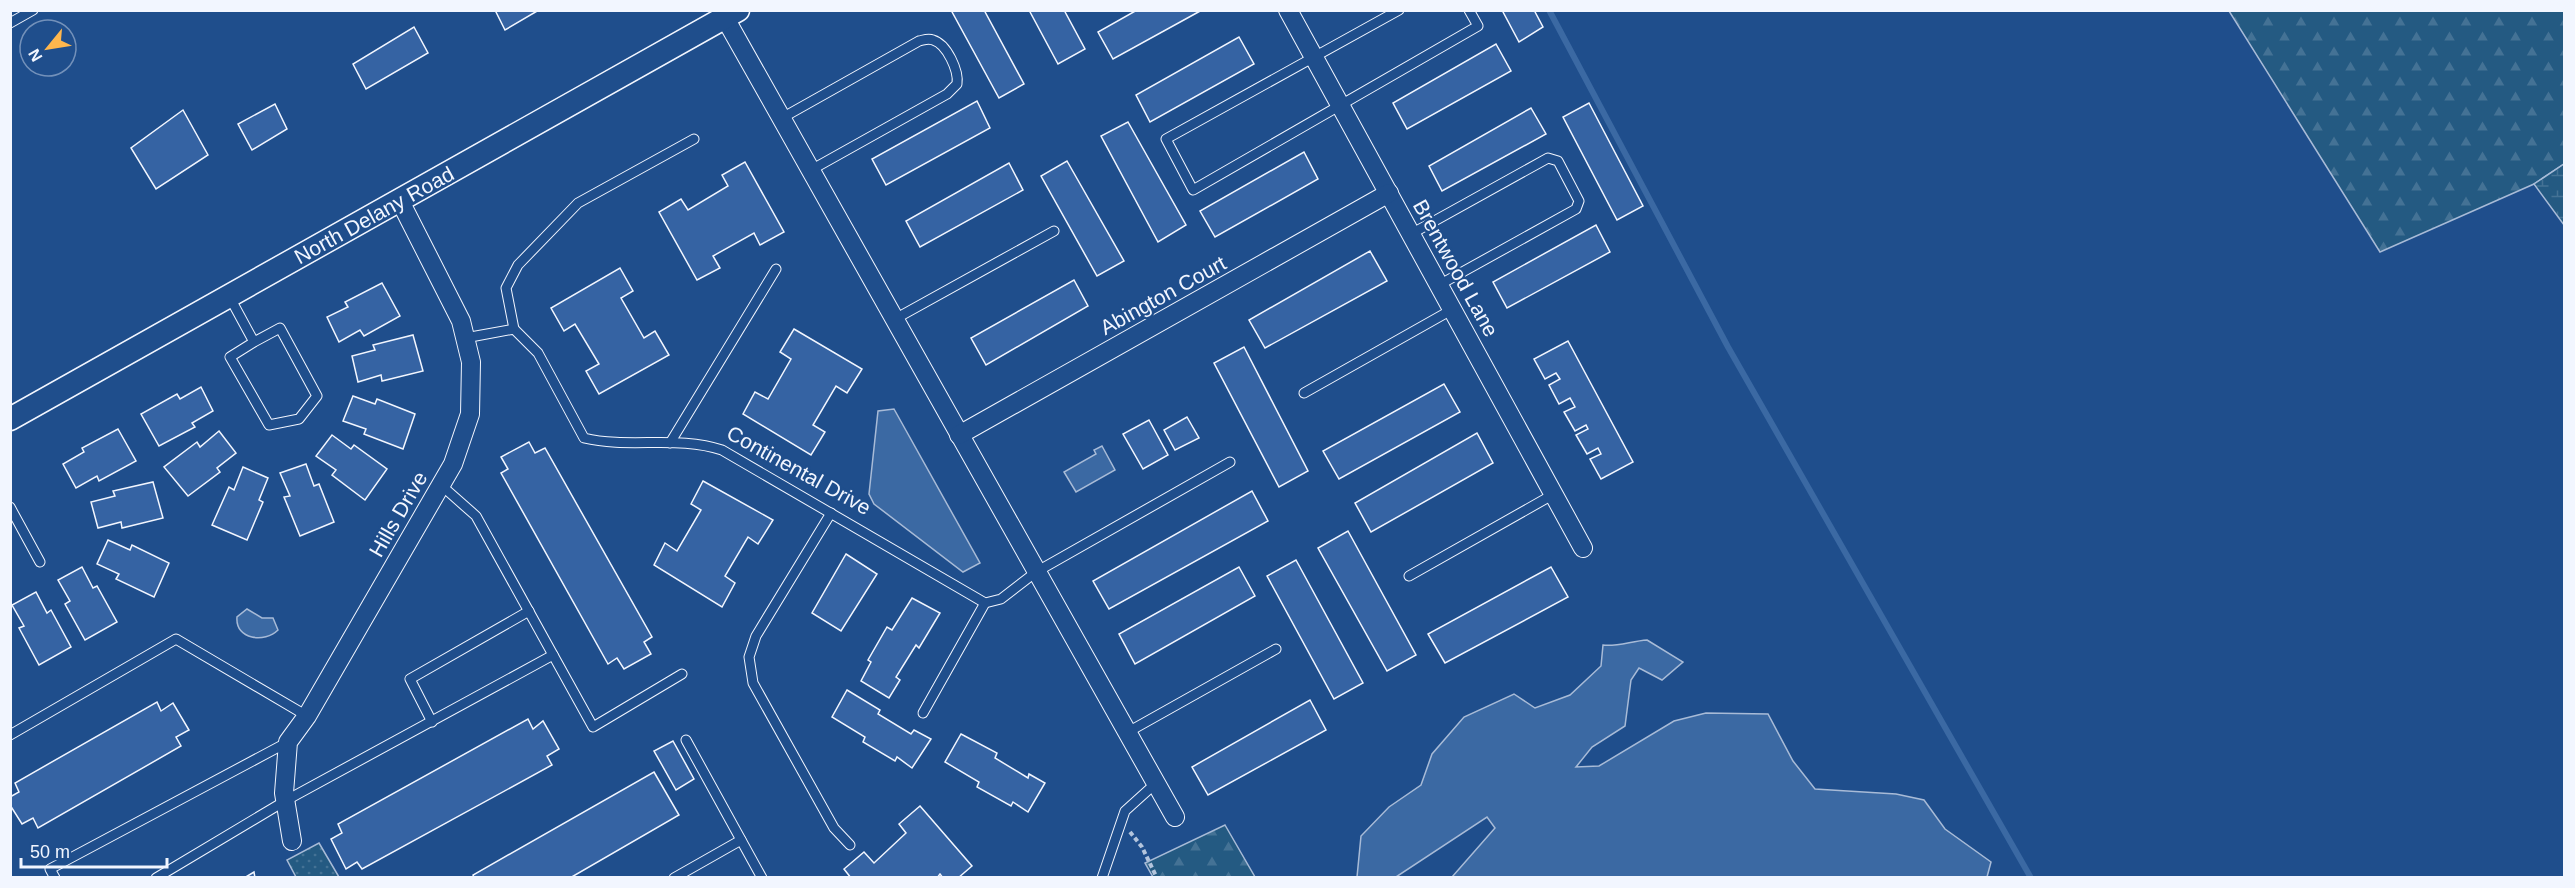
<svg xmlns="http://www.w3.org/2000/svg" width="2575" height="888" viewBox="0 0 2575 888" font-family="Helvetica,sans-serif">
  <defs>
    <pattern id="grass-dots" width="8" height="8" patternUnits="userSpaceOnUse" patternTransform="scale(1.5)"><rect width="8" height="8" fill="#245a82"/><path d="M2 2h.1M6 6h.1" fill="none" stroke="#447295" stroke-width="1.8" stroke-linecap="round"/></pattern>
    <pattern id="forest-firs" width="22" height="20" patternUnits="userSpaceOnUse" patternTransform="scale(1.5)"><rect width="22" height="20" fill="#245a82"/><path d="M5 1l3.5 6h-7zM16 11l3.5 6h-7z" fill="#447295"/></pattern>
    <pattern id="wetland-marsh" width="20" height="14" patternUnits="userSpaceOnUse" patternTransform="scale(1.5)"><rect width="20" height="14" fill="#245a82"/><path d="M1 5h8M5 5V1M11 12h8M15 12V8" fill="none" stroke="#447295"/></pattern>
  </defs>
  <rect width="100%" height="100%" fill="#1f4e8c"/>
  <!-- grass -->
  <polygon fill="url(#grass-dots)" stroke="#a8bbd7" stroke-width="1.5" points="319,843 339,877 296,877 287,860"/>
  <!-- forest -->
  <g fill="url(#forest-firs)" stroke="#a8bbd7" stroke-width="1.5">
    <polygon points="2229,11 2564,11 2564,164 2534,184 2380,252"/>
    <polygon points="1225,825 1255,877 1153,877 1145,863"/>
  </g>
  <!-- wetland -->
  <polygon fill="url(#wetland-marsh)" stroke="#a8bbd7" stroke-width="1.5" points="2564,164 2564,225 2534,184"/>
  <!-- water -->
  <g fill="#3b69a3" stroke="#a8bbd7" stroke-width="1.5">
    <polygon points="894,409 980,563 963,572 874,504 869,494 878,411"/>
    <polygon points="1102,446 1115,470 1076,492 1064,472 1096,454 1094,450"/>
    <path d="M247 609 262 618H273L278 630C265 643 235 640 237 617Z"/>
    <path d="M1647 640 1683 662 1662 680 1639 668 1631 680 1625 726 1592 747 1576 767 1599 766 1674 721 1706 713 1768 714 1793 761 1815 789 1896 794 1924 800 1945 829 1991 862 1987 877H1452L1495 828 1487 817 1396 877H1357L1361 836 1389 807 1421 785 1432 754 1464 717 1514 694 1535 708 1570 695 1601 666 1603 645C1616 647 1632 641 1647 640Z"/>
  </g>
  <g fill="none" stroke-linecap="round" stroke-linejoin="round">
    <!-- stream -->
    <polyline stroke="#3b69a3" stroke-width="6" points="1549,10 1728,347 2031,878"/>
  </g>
  <!-- building -->
  <g fill="#3563a3" stroke="#f2f6ff" stroke-width="1.5">
    <polygon points="495,10 539,10 505,30"/>
    <polygon points="951,10 984,10 1024,84 999,98"/>
    <polygon points="1029,10 1064,10 1085,49 1058,64"/>
    <polygon points="1137,10 1202,10 1113,59 1098,32"/>
    <polygon points="1502,10 1534,10 1543,27 1519,42"/>
    <polygon points="414,27 428,53 366,89 353,64"/>
    <polygon points="1239,37 1254,64 1150,122 1136,95"/>
    <polygon points="1496,44 1511,71 1407,129 1393,103"/>
    <polygon points="977,101 990,128 886,185 872,159"/>
    <polygon points="1589,103 1643,206 1617,220 1563,117"/>
    <polygon points="275,104 287,129 252,150 238,124"/>
    <polygon points="1531,108 1546,134 1442,191 1429,166"/>
    <polygon points="183,110 208,155 156,189 131,148"/>
    <polygon points="1128,122 1186,225 1158,242 1101,136"/>
    <polygon points="1304,152 1318,179 1215,237 1200,211"/>
    <polygon points="1067,161 1124,261 1097,276 1041,176"/>
    <polygon points="745,162 784,232 760,245 754,233 713,256 720,268 697,280 659,212 681,199 688,210 728,186 722,175"/>
    <polygon points="1009,163 1023,190 920,247 906,221"/>
    <polygon points="1596,225 1610,252 1507,308 1493,282"/>
    <polygon points="1370,251 1387,281 1265,348 1249,320"/>
    <polygon points="620,268 633,291 621,298 644,338 655,331 669,355 599,394 586,371 599,364 575,324 564,331 551,308"/>
    <polygon points="1074,280 1088,306 986,365 971,338"/>
    <polygon points="382,283 400,316 364,336 360,330 339,342 327,317 348,307 345,302"/>
    <polygon points="794,329 862,369 847,393 836,386 813,425 825,432 811,455 743,414 755,392 768,399 791,359 780,352"/>
    <polygon points="413,335 423,371 382,381 381,375 358,382 352,356 375,350 373,345"/>
    <polygon points="1568,341 1633,462 1601,479 1590,459 1601,454 1598,448 1587,454 1576,435 1588,429 1586,425 1575,431 1564,412 1575,407 1570,398 1559,404 1549,385 1560,379 1556,373 1545,379 1534,359"/>
    <polygon points="1244,347 1308,471 1279,487 1214,363"/>
    <polygon points="1444,384 1460,412 1339,479 1323,451"/>
    <polygon points="201,387 213,411 192,423 195,427 159,446 141,414 177,394 180,399"/>
    <polygon points="353,396 375,404 377,399 415,414 403,449 364,434 366,429 343,421"/>
    <polygon points="1187,417 1199,438 1175,450 1164,430"/>
    <polygon points="1149,420 1168,455 1143,469 1123,434"/>
    <polygon points="118,429 136,461 99,481 97,476 76,488 63,464 84,452 82,448"/>
    <polygon points="219,431 236,453 217,468 220,472 188,496 164,467 197,442 200,447"/>
    <polygon points="1477,433 1493,463 1371,532 1355,503"/>
    <polygon points="332,435 351,449 354,445 387,469 365,500 332,475 336,470 316,456"/>
    <polygon points="529,442 535,453 545,448 652,637 644,642 651,654 624,669 617,658 608,664 501,473 508,469 501,457"/>
    <polygon points="306,464 314,486 319,484 334,522 300,536 284,497 290,496 280,473"/>
    <polygon points="243,467 268,478 259,500 263,502 247,540 212,525 229,487 234,490"/>
    <polygon points="703,481 773,520 758,544 748,537 725,576 735,583 722,607 654,565 665,543 677,551 701,510 691,504"/>
    <polygon points="153,482 163,518 122,528 121,522 98,528 91,502 115,496 113,491"/>
    <polygon points="1252,491 1268,521 1109,609 1093,581"/>
    <polygon points="1348,531 1416,655 1387,671 1318,548"/>
    <polygon points="108,540 130,550 132,545 169,563 154,597 116,579 119,574 97,564"/>
    <polygon points="846,554 877,574 841,631 812,613"/>
    <polygon points="1296,560 1363,683 1334,699 1267,576"/>
    <polygon points="82,567 93,588 97,586 117,622 85,640 65,604 70,601 58,580"/>
    <polygon points="1239,567 1255,596 1135,664 1119,634"/>
    <polygon points="1551,567 1568,597 1445,663 1428,634"/>
    <polygon points="36,592 47,613 51,610 71,647 39,665 19,628 24,626 12,605"/>
    <polygon points="912,598 940,613 919,648 916,645 896,677 900,680 889,698 861,681 871,662 868,660 887,627 892,630"/>
    <polygon points="847,690 880,710 878,714 911,734 914,730 931,739 912,768 897,757 895,761 863,742 865,737 832,717"/>
    <polygon points="1310,700 1326,730 1208,795 1192,767"/>
    <polygon points="157,702 161,711 173,703 189,730 176,737 181,746 38,828 33,818 22,824 10,805 10,797 19,792 15,783"/>
    <polygon points="528,719 533,729 543,721 559,749 547,756 552,765 362,869 357,862 346,869 331,839 342,833 338,824"/>
    <polygon points="961,734 997,753 995,758 1028,778 1029,774 1045,783 1028,812 1013,802 1011,806 977,787 979,782 945,762"/>
    <polygon points="673,741 694,779 676,790 654,751"/>
    <polygon points="654,772 679,815 570,878 474,878 473,875"/>
    <polygon points="920,806 972,866 958,878 943,878 940,874 937,878 851,878 844,869 864,852 874,863 906,833 899,824"/>
    <polygon points="254,872 255,878 244,878"/>
  </g>
  <g fill="none" stroke-linecap="round" stroke-linejoin="round">
    <defs>
      <g id="service">
        <polyline points="1399,10 1166,139 1193,190 1478,26 1469,10"/>
        <polyline points="10,23 33,10"/>
        <path d="M782 118 919 41C924 40 928 38 933 40 947 44 959 71 957 84L947 94 811 170"/>
        <polyline points="1411,234 1548,158 1558,161 1579,201 1576,209 1439,285"/>
        <polyline points="229,296 254,342 230,357 269,425 299,419 317,396 280,328 254,342"/>
        <polyline points="895,319 1054,231"/>
        <polyline points="514,329 506,288 518,265 578,203 694,139"/>
        <path d="M465 338 514 329 538 353 584 438C629 449 678 435 722 450L985 603 1001 599 1036 572 1230 462"/>
        <polyline points="1304,393 1453,309"/>
        <polyline points="670,443 776,269"/>
        <polyline points="441,485 476,516 593,727 682,674"/>
        <polyline points="10,507 40,562"/>
        <polyline points="831,513 756,636 749,657 753,683 834,828 850,845"/>
        <polyline points="1409,576 1554,494"/>
        <polyline points="923,713 985,603"/>
        <polyline points="432,722 410,679 529,611"/>
        <polyline points="1128,732 1276,649"/>
        <polyline points="10,735 176,639 307,716"/>
        <polyline points="686,740 762,878"/>
        <polyline points="55,878 50,869 288,742"/>
        <polyline points="156,878 285,801 553,655"/>
        <polyline points="674,878 741,840"/>
        <polyline points="1102,878 1125,811 1156,783"/>
      </g>
      <g id="minor">
        <polyline points="1288,10 1583,548"/>
        <polyline points="725,18 1175,817"/>
        <polyline points="959,435 1389,193"/>
        <polyline points="292,841 284,793 288,742 307,716 453,464 470,414 471,362 461,321 400,201"/>
      </g>
      <polyline id="tertiary" points="10,419 738,10"/>
    </defs>
    <!-- service casing -->
    <use href="#service" stroke="#f2f6ff" stroke-width="11"/>
    <!-- minor casing -->
    <use href="#minor" stroke="#f2f6ff" stroke-width="20"/>
    <!-- tertiary casing -->
    <use href="#tertiary" stroke="#f2f6ff" stroke-width="25"/>
    <!-- path -->
    <polyline stroke="#b3c4dc" stroke-width="4" stroke-dasharray="4.5 3" stroke-linecap="butt" points="1130,832 1142,847 1157,878"/>
    <!-- service -->
    <use href="#service" stroke="#1f4e8c" stroke-width="9"/>
    <!-- minor -->
    <use href="#minor" stroke="#1f4e8c" stroke-width="18"/>
    <!-- tertiary -->
    <use href="#tertiary" stroke="#1f4e8c" stroke-width="22"/>
  </g>
  <g text-anchor="middle" dominant-baseline="central" stroke-width="4.5" stroke-linejoin="round" paint-order="stroke">
    <!-- street labels -->
    <g font-size="21" fill="#f2f6ff" stroke="#1f4e8c">
      <text transform="translate(374 215) rotate(-29)">North Delany Road</text>
      <text transform="translate(1456 268) rotate(61)">Brentwood Lane</text>
      <text transform="translate(1163 295) rotate(-29)">Abington Court</text>
      <text transform="translate(799 470) rotate(29)">Continental Drive</text>
      <text transform="translate(398 514) rotate(-60)">Hills Drive</text>
    </g>
  </g>
  <!-- border -->
  <rect width="2575" height="888" fill="none" stroke="#f2f6ff" stroke-width="24"/>
  <!-- north arrow -->
  <g transform="translate(48 48) rotate(240)"><circle r="28" fill="#1f4e8c" stroke="#7391ba" stroke-width="1.5"/>
  <path d="M0-4.5L10 22L0 15L-10 22Z" fill="#ffb74d"/>
  <text y="-9" font-size="16" font-weight="bold" text-anchor="middle" fill="#f2f6ff">N</text>
  </g>
  <!-- scale -->
  <path d="M21 858v9h146v-9" fill="none" stroke="#f2f6ff" stroke-width="3"/>
  <text x="30" y="858" font-size="18" fill="#f2f6ff" stroke="#1f4e8c" stroke-width="4.5" paint-order="stroke">50 m</text>
</svg>
